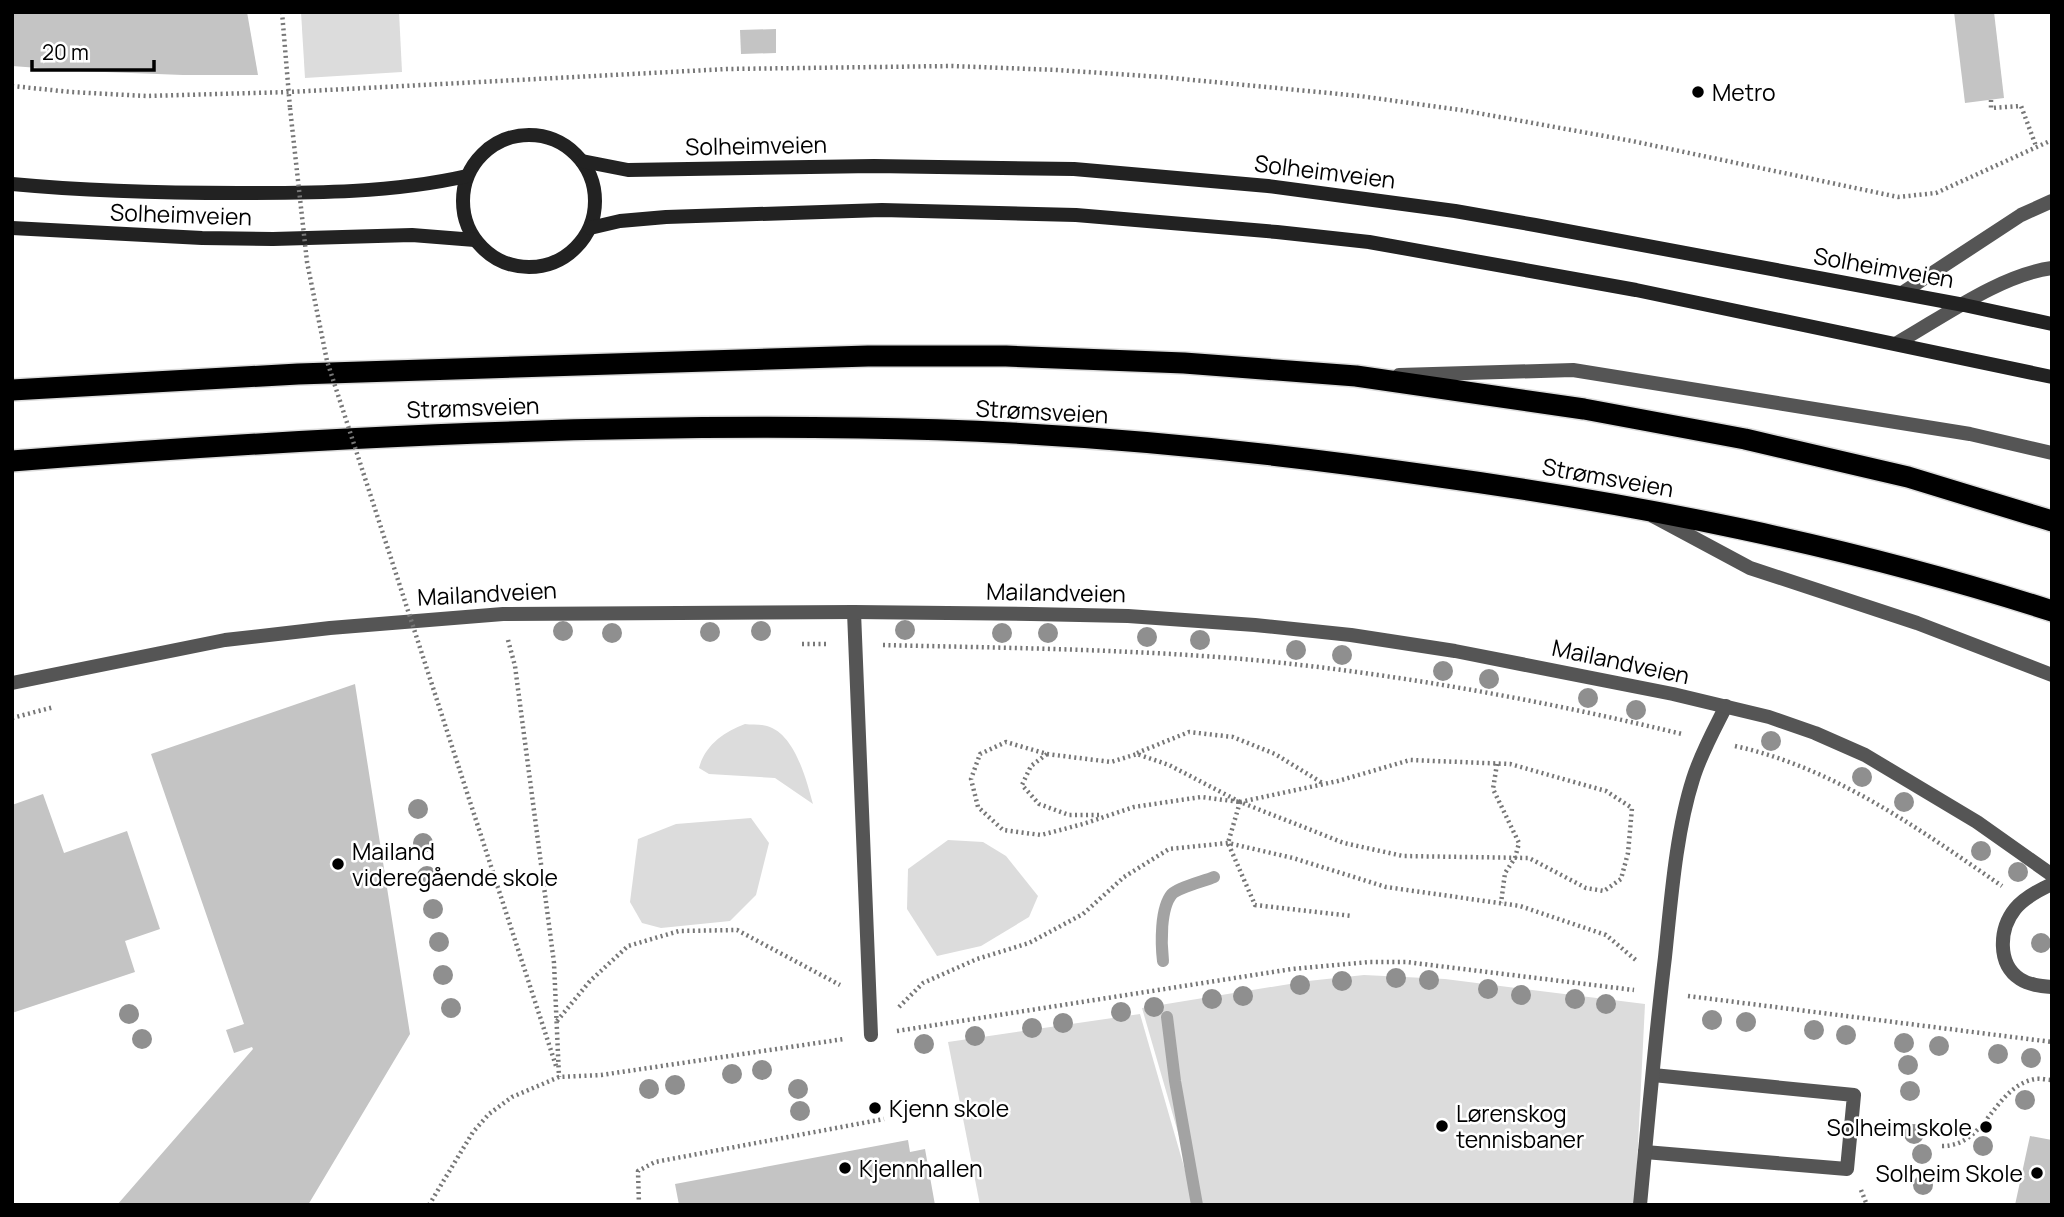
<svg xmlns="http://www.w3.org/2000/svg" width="2064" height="1217" viewBox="0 0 2064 1217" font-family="Manrope,sans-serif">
  <rect width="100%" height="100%" fill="#fff"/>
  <!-- green -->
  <g fill="#dcdcdc">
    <polygon points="301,12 399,12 402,72 305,78"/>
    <path d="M745 724C751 725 760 724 767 726 795 734 806 779 813 804L775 778 709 774 699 768C705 745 724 732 745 724Z"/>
    <polygon points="751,818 769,843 756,895 730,921 661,928 642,923 630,902 638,839 676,824"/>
    <polygon points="948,840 983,842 1006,856 1038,896 1029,917 981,946 937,956 907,909 908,869"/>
    <polygon points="1364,975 1445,979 1645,1004 1635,1205 1199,1205 1142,1008 1308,981"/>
    <polygon points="1140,1014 1195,1205 980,1205 948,1042"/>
  </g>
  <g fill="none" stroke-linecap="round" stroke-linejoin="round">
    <!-- stream -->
    <g stroke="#a3a3a3" stroke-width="12">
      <path d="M1163 961C1161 944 1160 908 1172 894 1179 887 1205 881 1214 877"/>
      <polyline points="1167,1017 1175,1081 1197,1205"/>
    </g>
  </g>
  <!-- building -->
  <g fill="#c4c4c4">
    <polygon points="12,12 247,12 258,75 183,75 79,71 12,66"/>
    <polygon points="1954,12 1994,12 2004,98 1965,103"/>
    <polygon points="776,29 776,53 741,54 740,30"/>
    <polygon points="355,684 410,1034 308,1205 117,1205 253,1049 252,1047 234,1053 226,1030 244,1024 151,754"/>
    <polygon points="43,794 64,853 127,831 160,929 125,941 135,972 12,1013 12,805"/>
    <polygon points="2030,1136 2052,1140 2052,1205 2015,1205"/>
    <polygon points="908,1140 910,1152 925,1149 935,1205 679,1205 675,1184"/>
  </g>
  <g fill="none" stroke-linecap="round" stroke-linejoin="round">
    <defs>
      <g id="highway">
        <polyline points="12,390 298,374 868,356 1006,356 1184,363 1356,376 1584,409 1745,439 1908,477 2052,521"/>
        <path d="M12 461C294 439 577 424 859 428 1049 430 1239 448 1426 475 1638 504 1848 545 2052 611"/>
      </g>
    </defs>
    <!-- highway casing -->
    <use href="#highway" stroke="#dbdbdb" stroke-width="24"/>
    <!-- path -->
    <g stroke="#777" stroke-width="4.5" stroke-dasharray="2 3.5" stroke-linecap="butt">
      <polyline points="282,12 290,108"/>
      <polyline points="12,86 71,92 146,96 289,92 727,69 952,66 1057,70 1162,77 1360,96 1461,110 1632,141 1898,197 1936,193 2052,140"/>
      <polyline points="1991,100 1991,108 2021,106 2036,146"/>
      <polyline points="508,640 515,666 554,963 559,1077"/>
      <polyline points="802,644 828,644"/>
      <path d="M883 645C1006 648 1131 649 1254 660 1398 674 1541 700 1682 734"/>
      <polyline points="12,718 54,707"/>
      <path d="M1735 746C1835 768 1919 829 2002 886"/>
      <polyline points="1137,753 1189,732 1233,737 1275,754 1324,784"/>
      <polyline points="1047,754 1031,766 1022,785 1039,804 1069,815 1100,815"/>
      <polyline points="1497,764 1493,789 1519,843 1515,858 1505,873 1501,903"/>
      <polyline points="460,771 557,1069"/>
      <polyline points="1240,802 1338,781 1410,760 1510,764 1606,791 1632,808 1628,853 1621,879 1604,891 1586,888 1529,858 1403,856 1344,843 1240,802 1169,765 1137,754 1111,762 1047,754 1006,742 980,754 971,779 978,807 1003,830 1041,835 1083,824 1134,807 1201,797 1240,802"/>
      <polyline points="1240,802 1228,843 1255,905 1352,916"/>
      <polyline points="1688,996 2052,1042"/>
      <polyline points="899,1007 923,983 977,959 1029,943 1083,914 1124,877 1169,849 1228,843 1293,858 1386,887 1520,906 1606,935 1637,961"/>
      <polyline points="557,1021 590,981 628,946 679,931 737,930 840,985"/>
      <polyline points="897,1031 1292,969 1369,962 1406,962 1634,990"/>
      <path d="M1942 1146C1987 1146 1993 1087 2035 1079 2040 1078 2047 1080 2052 1080"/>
      <polyline points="1861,1190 1867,1205"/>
      <polyline points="429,1205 473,1132 489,1114 512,1097 559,1077 601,1075 844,1039"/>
      <polyline points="639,1205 638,1171 655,1162 884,1119"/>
    </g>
    <!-- lane -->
    <g stroke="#555" stroke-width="14">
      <polyline points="1902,293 2021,215 2052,201"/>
      <path d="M1897 343C1943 317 2000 275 2052 268"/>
      <polyline points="1399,375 1573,370 1970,434 2052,453"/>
      <polyline points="1653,516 1750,568 1917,623 2052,675"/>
      <polyline points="854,612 871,1035"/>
      <path d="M2052 884C2039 890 2024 898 2015 909 1999 929 1997 964 2020 979 2029 985 2041 986 2052 987"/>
      <polyline points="1645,1152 1847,1169 1854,1095 1653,1075"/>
      <path d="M1640 1205C1648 1122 1655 1039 1665 957 1671 900 1676 832 1693 779 1701 753 1714 730 1726 706"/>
    </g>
    <!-- street -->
    <polyline stroke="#555" stroke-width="14" points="12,683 225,640 330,628 503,614 854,612 1031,614 1128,616 1255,625 1351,635 1455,651 1673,694 1769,717 1815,733 1865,755 1977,822 2052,875"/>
    <!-- secondary -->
    <g stroke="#222" stroke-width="14">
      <circle cx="529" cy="201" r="66"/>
      <polyline points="582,161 628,170 874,166 1074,169 1268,186 1455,211 1535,225 1964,305 2052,324"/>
      <path d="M12 184C87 191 163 193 238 193 315 193 392 193 467 176"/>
      <polyline points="12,228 202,238 273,239 412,235 475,240"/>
      <polyline points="590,228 620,221 666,217 882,210 1076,215 1277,232 1369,242 1636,290 2052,377"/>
    </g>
    <!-- highway -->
    <use href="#highway" stroke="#000" stroke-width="21"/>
    <!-- path-bridge -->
    <polyline stroke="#777" stroke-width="4.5" stroke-dasharray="2 3.5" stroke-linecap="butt" points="290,108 307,262 327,361 460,771"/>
  </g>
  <!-- trees -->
  <g fill="#8f8f8f">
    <circle cx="905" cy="630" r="10"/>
    <circle cx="563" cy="631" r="10"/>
    <circle cx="761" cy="631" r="10"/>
    <circle cx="710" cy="632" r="10"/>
    <circle cx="612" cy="633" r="10"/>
    <circle cx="1002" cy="633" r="10"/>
    <circle cx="1048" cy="633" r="10"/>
    <circle cx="1147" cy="637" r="10"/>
    <circle cx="1200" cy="640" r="10"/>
    <circle cx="1296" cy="650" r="10"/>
    <circle cx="1342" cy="655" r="10"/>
    <circle cx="1443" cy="671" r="10"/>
    <circle cx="1489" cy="679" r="10"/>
    <circle cx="1588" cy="698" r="10"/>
    <circle cx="1636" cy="710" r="10"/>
    <circle cx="1771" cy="741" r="10"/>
    <circle cx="1862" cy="777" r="10"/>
    <circle cx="1904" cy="802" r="10"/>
    <circle cx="418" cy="809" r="10"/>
    <circle cx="423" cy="843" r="10"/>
    <circle cx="1981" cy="851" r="10"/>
    <circle cx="2018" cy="872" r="10"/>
    <circle cx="427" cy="876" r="10"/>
    <circle cx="433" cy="909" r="10"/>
    <circle cx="439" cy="942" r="10"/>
    <circle cx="2041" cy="943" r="10"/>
    <circle cx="443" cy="975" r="10"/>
    <circle cx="1396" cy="978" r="10"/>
    <circle cx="1429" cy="980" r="10"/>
    <circle cx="1342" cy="981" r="10"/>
    <circle cx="1300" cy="985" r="10"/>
    <circle cx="1488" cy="989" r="10"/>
    <circle cx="1521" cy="995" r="10"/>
    <circle cx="1243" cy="996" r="10"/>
    <circle cx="1212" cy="999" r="10"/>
    <circle cx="1575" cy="999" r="10"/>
    <circle cx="1606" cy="1004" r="10"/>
    <circle cx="1154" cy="1007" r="10"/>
    <circle cx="451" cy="1008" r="10"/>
    <circle cx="1121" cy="1012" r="10"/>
    <circle cx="129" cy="1014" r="10"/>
    <circle cx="1712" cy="1020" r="10"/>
    <circle cx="1746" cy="1022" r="10"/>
    <circle cx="1063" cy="1023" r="10"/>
    <circle cx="1032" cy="1028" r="10"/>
    <circle cx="1814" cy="1030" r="10"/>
    <circle cx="1846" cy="1035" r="10"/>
    <circle cx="975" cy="1036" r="10"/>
    <circle cx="142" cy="1039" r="10"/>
    <circle cx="1904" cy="1043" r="10"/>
    <circle cx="924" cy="1044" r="10"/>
    <circle cx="1939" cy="1046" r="10"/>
    <circle cx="1998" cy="1054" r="10"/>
    <circle cx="2031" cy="1058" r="10"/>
    <circle cx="1908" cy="1065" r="10"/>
    <circle cx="762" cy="1070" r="10"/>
    <circle cx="732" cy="1074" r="10"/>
    <circle cx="675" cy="1085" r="10"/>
    <circle cx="649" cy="1089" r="10"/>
    <circle cx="798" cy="1089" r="10"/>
    <circle cx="1910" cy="1091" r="10"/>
    <circle cx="2025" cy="1100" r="10"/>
    <circle cx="800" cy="1111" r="10"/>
    <circle cx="1914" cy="1134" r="10"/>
    <circle cx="1983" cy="1146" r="10"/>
    <circle cx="1922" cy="1154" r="10"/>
    <circle cx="1923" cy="1185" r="10"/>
  </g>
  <!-- markers -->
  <g fill="#000" stroke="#fff" stroke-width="2.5">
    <circle cx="1698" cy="92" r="7"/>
    <circle cx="338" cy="864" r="7"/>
    <circle cx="875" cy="1108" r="7"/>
    <circle cx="1442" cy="1126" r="7"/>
    <circle cx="1986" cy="1127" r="7"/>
    <circle cx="845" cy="1168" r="7"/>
    <circle cx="2037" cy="1173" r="7"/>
  </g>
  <g text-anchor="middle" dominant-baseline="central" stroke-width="5" stroke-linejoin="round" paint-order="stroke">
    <!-- poi labels -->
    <g font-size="23" fill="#000" stroke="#fff" text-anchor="start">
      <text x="1712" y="92">Metro</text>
      <text x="352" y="851">Mailand<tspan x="352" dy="26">videregående skole</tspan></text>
      <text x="889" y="1108">Kjenn skole</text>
      <text x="1456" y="1113">Lørenskog<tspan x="1456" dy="26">tennisbaner</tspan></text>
      <text x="1972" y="1127" text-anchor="end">Solheim skole</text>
      <text x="859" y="1168">Kjennhallen</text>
      <text x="2023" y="1173" text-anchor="end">Solheim Skole</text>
    </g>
    <!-- street labels -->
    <g font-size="23" fill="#000" stroke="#fff">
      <text transform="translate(756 145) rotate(-1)">Solheimveien</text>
      <text transform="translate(1325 171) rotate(7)">Solheimveien</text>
      <text transform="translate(181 214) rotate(2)">Solheimveien</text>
      <text transform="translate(1884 267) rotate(10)">Solheimveien</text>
      <text transform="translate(473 407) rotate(-2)">Strømsveien</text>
      <text transform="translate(1042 411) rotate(3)">Strømsveien</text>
      <text transform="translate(1608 477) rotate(10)">Strømsveien</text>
      <text transform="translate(1056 592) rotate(1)">Mailandveien</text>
      <text transform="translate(487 593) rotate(-3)">Mailandveien</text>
      <text transform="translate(1621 661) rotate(12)">Mailandveien</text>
    </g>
  </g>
  <!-- border -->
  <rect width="2064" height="1217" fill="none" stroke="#000000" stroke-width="28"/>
  <!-- scale -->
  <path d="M32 60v10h122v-10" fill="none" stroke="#000000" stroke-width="3.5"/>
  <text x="42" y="60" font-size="21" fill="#000000" stroke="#ffffff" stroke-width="5" paint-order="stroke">20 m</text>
</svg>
